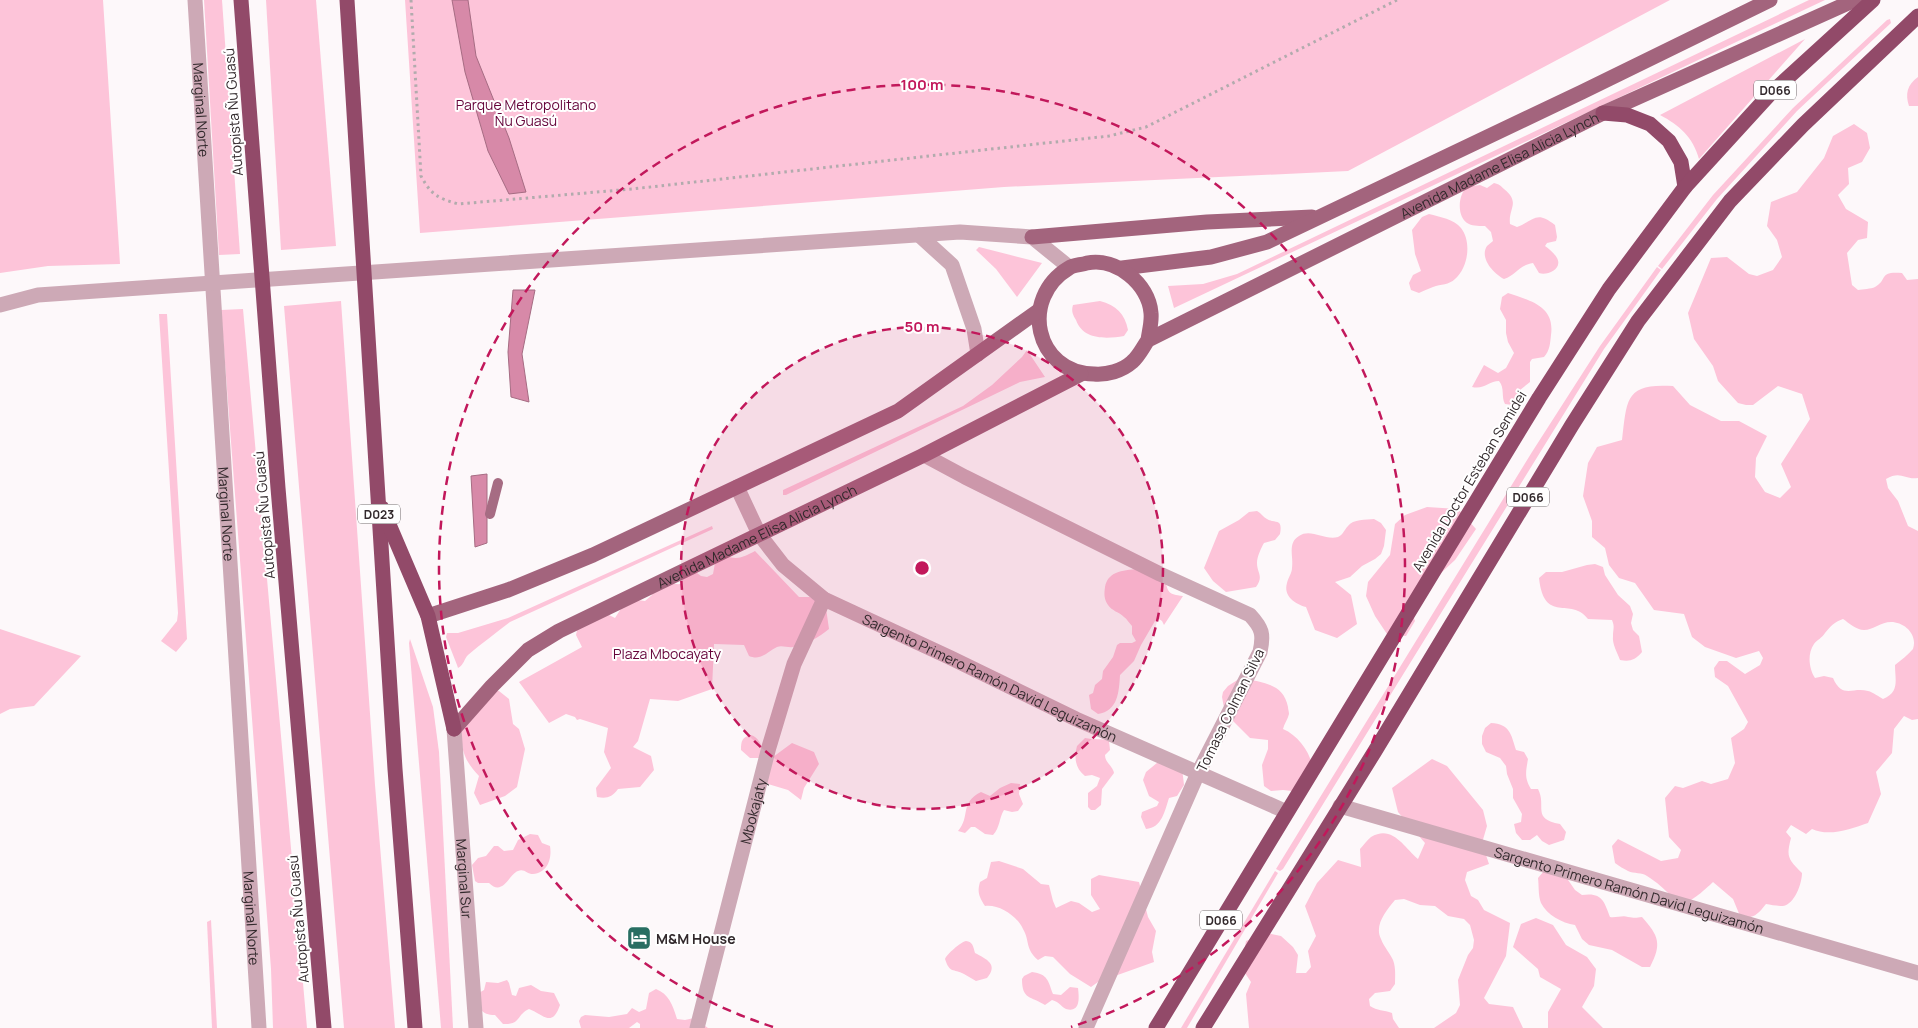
<svg xmlns="http://www.w3.org/2000/svg" width="1918" height="1028" viewBox="0 0 1918 1028" font-family="Manrope,sans-serif">
  <rect width="100%" height="100%" fill="#fdf8fa"/>
  <!-- green -->
  <g fill="#fdc4d9" fill-rule="evenodd">
    <polygon points="0,0 103,0 120,264 48,266 0,273"/>
    <polygon points="204,0 222,0 240,254 219,255"/>
    <polygon points="266,0 316,0 336,246 281,250"/>
    <polygon points="405,0 1670,0 1348,171 1004,187 420,233"/>
    <polygon points="1809,0 1825,0 1174,308 1168,286 1203,284 1237,274"/>
    <polygon points="1890,19 1891,23 1797,111 1717,199 1662,269 1658,266 1713,195 1793,108 1887,20"/>
    <path d="M1805 39 1699 159C1693 137 1679 125 1660 115Z"/>
    <path d="M1918 77V106H1909C1905 94 1907 85 1918 77Z"/>
    <path d="M1854 124 1867 133 1870 148 1862 162 1848 168 1849 184 1838 195 1846 209 1868 222 1867 238 1858 240 1847 253 1852 285 1858 290C1863 289 1871 289 1875 287 1888 280 1878 271 1902 273L1907 280 1918 279V478C1904 480 1901 470 1886 479L1888 488 1898 501 1908 526 1918 531V719L1912 720 1904 716 1894 729 1892 753 1876 772 1881 794 1868 823C1851 829 1829 837 1812 829L1806 834 1791 825 1786 832 1791 838C1786 857 1788 859 1802 873 1802 883 1795 904 1783 906 1778 906 1771 905 1766 904 1758 914 1753 920 1740 916L1733 899 1713 882C1674 919 1682 898 1647 876 1642 872 1634 874 1628 871 1624 869 1619 866 1615 863L1612 846 1618 839 1661 861 1678 858 1681 850 1669 837 1665 798 1675 786 1683 788 1702 781 1711 784 1728 779 1735 763 1731 738 1744 729 1748 722 1728 686 1715 677 1714 668 1719 661H1727L1745 674 1760 665 1763 658 1759 651 1736 658 1705 647 1692 637 1684 614 1654 610 1635 583 1619 578 1609 565 1605 548 1592 537V521L1583 496 1588 463 1597 447 1622 440C1627 399 1625 383 1673 386L1690 405 1721 421H1739L1767 436 1756 458 1755 477 1765 492 1780 498 1791 487 1781 464 1810 419 1802 394 1778 386 1753 405H1746L1738 403 1718 381 1713 366 1694 339 1688 313 1711 258 1727 257 1749 274 1757 276 1773 270 1782 257 1777 240 1767 226 1771 202 1797 192 1824 158 1833 136ZM1843 619C1849 623 1856 630 1864 630 1873 630 1881 622 1891 622 1904 622 1918 634 1913 649 1908 655 1901 660 1895 665 1895 680 1900 692 1883 699 1879 697 1873 692 1868 691 1852 687 1842 699 1833 678L1824 676 1815 678C1809 669 1807 654 1814 644 1817 640 1822 638 1825 633 1831 626 1834 622 1843 619Z"/>
    <path d="M1494 183C1499 184 1501 186 1504 189 1521 203 1508 208 1510 224L1517 227C1535 220 1536 210 1555 225L1557 237 1556 241 1547 243 1545 246C1549 249 1555 254 1557 258 1563 269 1547 276 1539 273L1533 263C1519 265 1516 275 1504 279 1494 274 1479 258 1487 246 1489 244 1491 243 1493 241L1491 232 1485 226C1481 226 1473 226 1469 224 1456 218 1458 194 1467 187L1480 185 1487 188Z"/>
    <path d="M1429 214C1440 217 1454 219 1461 228 1472 242 1468 268 1455 279 1449 285 1441 284 1433 287 1428 289 1423 291 1419 293L1411 290 1409 283 1413 275 1421 271 1415 254 1412 230 1422 217Z"/>
    <polygon points="979,247 1042,263 1017,297 996,269 976,250"/>
    <polygon points="1657,267 1661,270 1604,349 1283,869 1280,871 1276,869 1532,452 1600,346"/>
    <path d="M1508 293C1531 301 1555 306 1551 335 1550 344 1550 350 1544 357L1532 359 1530 362V382L1520 390 1516 402 1513 405 1505 404C1501 397 1505 388 1499 381 1489 381 1484 390 1472 387L1484 365 1498 373 1506 368 1514 353 1508 342 1506 333V320L1500 309 1502 297Z"/>
    <polygon points="341,301 375,785 395,1028 344,1028 284,306"/>
    <path d="M1100 301C1116 305 1125 314 1128 330L1124 336C1106 339 1083 340 1076 320 1073 315 1071 311 1073 305Z"/>
    <polygon points="243,309 307,1028 273,1028 271,969 221,310"/>
    <polygon points="159,314 167,314 187,639 176,652 161,641 177,621 178,613"/>
    <polygon points="1027,350 1045,377 1020,382 786,495 783,495 783,490 963,406 992,385 1022,357"/>
    <polygon points="1427,507 1458,509 1476,529 1455,560 1415,597 1412,613 1415,621 1406,636 1387,634 1375,616 1366,596 1368,582 1390,555 1395,524 1405,515"/>
    <path d="M1257 511C1261 513 1263 517 1267 519 1275 524 1283 517 1280 534L1275 540 1264 543C1261 548 1257 557 1257 563 1257 573 1264 576 1256 587L1226 592 1213 581 1204 568 1219 531 1239 520 1249 512Z"/>
    <path d="M1374 519 1381 523 1386 530 1384 546 1381 554 1375 559 1362 566 1350 577 1335 582 1351 595 1357 624 1337 638 1315 630 1306 607C1295 604 1283 596 1287 583 1288 578 1292 573 1292 568 1294 557 1287 543 1299 536 1311 528 1325 541 1338 537 1343 535 1344 530 1348 526 1353 519 1366 520 1374 519Z"/>
    <path d="M712 526 713 529 510 622C496 633 482 643 468 655 464 659 464 665 458 668L457 665 446 637 447 633H458L508 618Z"/>
    <path d="M755 551 799 597H810L826 608 829 629C819 637 806 645 793 647 788 648 782 645 777 647 767 652 761 661 749 656L744 645 714 644 712 689 678 701 650 699 638 741 633 747 651 756 654 770 640 787 618 789C612 797 607 799 597 797L596 788 611 768 604 752 608 728 580 719 577 720 575 717 566 714 549 723 519 682 582 647 576 635 578 626 607 614 615 618 622 607 637 600 645 601 652 595 656 583C663 580 672 585 681 584L685 572 693 570 701 576 707 577 713 574 715 563 724 555C737 561 743 557 755 551Z"/>
    <path d="M1595 564 1603 567 1605 575 1618 595 1630 606 1633 614 1631 623 1633 630 1639 636 1642 652C1635 660 1630 662 1620 660 1617 652 1612 644 1613 636 1613 629 1615 627 1612 620L1588 619C1571 596 1544 625 1539 578L1546 572H1562L1587 565Z"/>
    <path d="M1140 569 1165 579C1168 593 1168 594 1183 596L1164 625 1162 621 1159 619 1155 621 1141 645 1134 661 1120 675C1119 692 1118 711 1098 714L1091 709 1089 695 1093 693 1095 685 1102 679 1103 671 1113 657 1117 645 1120 643H1132L1136 641 1132 634V626C1129 623 1127 619 1124 617 1119 612 1112 611 1108 605 1104 599 1104 594 1105 587 1108 570 1126 570 1140 569Z"/>
    <polygon points="0,629 81,656 34,706 10,709 0,714"/>
    <polygon points="410,639 433,707 439,752 453,1028 441,1028 409,643"/>
    <path d="M1242 677C1262 684 1283 682 1288 707 1288 709 1289 712 1289 714 1288 719 1284 724 1283 729 1297 735 1308 749 1312 764L1292 791 1283 790 1271 791 1264 786 1262 765 1268 749V740L1250 738 1225 713 1222 697 1223 692 1228 686Z"/>
    <path d="M494 690 499 691 509 699 513 724 519 729 525 749 517 787 505 796 480 805 474 793 479 776C462 758 461 748 461 723Z"/>
    <path d="M1491 723C1510 724 1511 734 1516 750L1524 752 1528 759C1526 771 1524 778 1531 789H1538C1547 806 1531 819 1560 824L1566 832 1564 840 1549 845 1542 841 1537 835 1530 840H1522L1516 833 1514 824 1521 822 1522 814 1513 798V789L1507 774 1506 766 1500 758 1486 752 1482 744V736L1485 728Z"/>
    <path d="M751 735C759 737 762 747 765 754L773 757 792 743 814 752 819 764 804 788 801 800 788 790 768 784 763 758H750L741 750C741 741 742 737 751 735Z"/>
    <path d="M1085 738C1093 740 1103 738 1109 741L1110 750 1105 755C1105 763 1113 766 1114 773L1102 789 1101 805 1095 810H1091L1088 807V793L1097 786 1100 778 1092 775 1085 776C1075 768 1074 758 1077 746Z"/>
    <path d="M1163 758 1182 768 1184 785 1177 796 1169 798C1165 810 1162 828 1146 829L1141 817 1142 812 1157 806 1159 802 1149 796 1143 780 1146 772Z"/>
    <path d="M1432 759 1447 766 1483 810 1487 826 1482 843 1489 864 1467 872 1465 880 1471 896 1478 900 1484 910 1510 923 1506 956 1484 998 1489 1004 1513 1007 1523 1028H1434L1456 1013 1460 1005 1458 980 1468 955 1473 948 1474 940 1470 925 1464 919 1448 916 1435 906 1420 905 1404 899 1395 900C1386 911 1374 925 1381 939 1384 947 1390 953 1393 960 1396 968 1395 976 1395 984L1390 991 1375 993 1369 999 1370 1006C1377 1011 1384 1010 1392 1013L1393 1019 1399 1028H1249L1246 994 1251 982 1241 967 1246 941 1267 933 1281 936 1293 947 1298 955 1296 973H1306L1311 967 1308 951 1316 936 1305 906 1317 883 1338 860 1361 867 1360 849C1363 846 1367 840 1371 837 1392 824 1404 847 1418 859L1425 843 1398 812 1392 788Z"/>
    <path d="M1011 783 1020 784 1019 794 1023 804 1018 811 1012 812 1004 810C999 818 1000 828 993 835L985 834 975 827H971L965 833 958 831C971 816 959 803 981 792L990 796 1000 788Z"/>
    <path d="M530 834 538 835 542 843 550 846C552 858 548 873 533 874 527 874 524 868 518 871 509 874 503 897 489 883H478L475 881 472 865 478 858 486 856 494 846H498L504 851 513 850 518 840Z"/>
    <path d="M999 861 1023 869 1041 884 1049 885 1053 901 1056 908 1071 901 1079 903 1092 912 1100 909 1091 895V879L1099 875 1139 882 1148 917 1156 931 1152 952 1154 962 1098 982 1091 987 1070 974 1053 957 1045 956 1038 960C1025 949 1030 941 1023 929 1017 916 999 904 985 906 979 897 977 892 980 882L987 878 991 862Z"/>
    <polygon points="1275,871 1278,873 1187,1028 1181,1028"/>
    <path d="M1544 871 1566 877 1575 890 1582 895C1602 892 1604 901 1610 917 1616 918 1623 915 1628 917 1634 918 1636 918 1642 917 1659 936 1662 944 1650 967H1642L1612 950 1589 945 1582 939 1575 925C1562 923 1547 915 1541 903 1538 895 1539 885 1538 878Z"/>
    <polygon points="1536,918 1553,925 1566,945 1587,957 1596,969 1594,986 1582,1007 1603,1028 1548,1028 1548,1012 1561,989 1540,977 1538,969 1513,947 1521,924"/>
    <polygon points="211,920 217,1028 212,1028 207,922"/>
    <path d="M966 941C973 942 973 946 975 953 986 959 999 964 987 978L976 981C972 979 968 976 964 974 953 968 950 974 945 959 947 954 961 942 966 941Z"/>
    <path d="M1032 972C1048 974 1048 981 1053 994L1061 995 1070 987 1078 988C1079 997 1081 1013 1066 1009 1061 1007 1060 1002 1052 1000L1045 1005C1031 996 1022 1000 1022 979L1024 976Z"/>
    <path d="M507 980 509 983 512 995 516 996 519 988 531 985 541 991 554 993 560 1005C552 1028 544 1015 529 1009 516 1015 521 1025 503 1024L495 1015C481 1015 478 1008 477 994L484 990 486 982 498 983Z"/>
    <path d="M656 989C669 994 673 1006 677 1019L685 1020 694 1018 708 1028H640V1024L637 1022 629 1028H581L579 1021 581 1017 585 1015 609 1017 627 1014 632 1008 639 1012 646 1009 649 993Z"/>
  </g>
  <!-- water -->
  <g fill="#d789a8" stroke="#a66c83">
    <polygon points="452,0 468,0 476,56 509,138 526,192 509,194 488,151 465,72"/>
    <polygon points="513,290 535,290 522,354 529,402 511,397 508,352"/>
    <polygon points="487,474 487,543 475,547 471,476"/>
  </g>
  <g fill="none" stroke-linecap="round" stroke-linejoin="round">
    <!-- stream -->
    <polyline stroke="#a66c83" stroke-width="10" points="490,514 498,483"/>
    <!-- path -->
    <path stroke="#b2abad" stroke-width="3" stroke-dasharray="2.5 4" stroke-linecap="butt" d="M411 0 421 176C431 195 438 198 458 204L632 189 1109 136 1146 127 1397 0"/>
    <!-- minor -->
    <g stroke="#cda9b6" stroke-width="15">
      <path id="s1" d="M195 0 259 1028"/>
      <polyline points="919,235 952,265 974,329 978,354"/>
      <polyline points="0,305 38,295 960,232 1032,237 1069,267"/>
      <path d="M924 455 965 477 1160 574 1250 615C1262 628 1264 634 1260 652L1198 773 1086 1028"/>
      <path id="s2" d="M737 487 759 534 783 565 824 599 951 658 1076 719 1287 812"/>
      <path id="s3" d="M454 729 476 1028"/>
      <path id="s4" d="M1340 806 1918 973"/>
      <path id="s5" d="M697 1028 769 747 794 664 824 599"/>
    </g>
    <!-- major -->
    <g stroke="#a3647d" stroke-width="15">
      <polyline points="1032,237 1207,222 1312,217"/>
      <polyline points="1122,268 1211,257 1267,242 1582,92 1770,0"/>
      <path id="s6" d="M1148 340C1149 332 1152 322 1151 313 1149 284 1116 257 1087 263 1081 265 1073 265 1069 268 1019 298 1035 373 1094 374 1107 375 1122 371 1132 362 1139 356 1143 347 1148 340L1603 113 1855 0"/>
      <polyline points="428,616 508,590 593,555 898,411 1038,311"/>
      <path id="s7" d="M454 729 492 686 528 650 559 631 924 455 1081 374"/>
    </g>
    <!-- highway -->
    <g stroke="#924a69" stroke-width="15">
      <polyline points="241,0 278,488 324,1028"/>
      <polyline points="347,0 395,769 415,1028"/>
      <polyline points="1603,113 1627,115 1650,124 1669,141 1681,162 1685,187"/>
      <polyline points="382,508 428,616 454,729"/>
      <polyline points="1156,1028 1539,398 1609,289 1685,187 1770,94 1873,0"/>
      <polyline points="1203,1028 1375,751 1572,425 1638,321 1730,201 1803,125 1918,16"/>
    </g>
  </g>
  <!-- distance rings -->
  <circle cx="922" cy="568" r="241" fill="#c2185b" fill-opacity=".12"/>
  <g fill="none" stroke="#c2185b" stroke-width="2.5" stroke-dasharray="9 6">
    <circle cx="922" cy="568" r="241"/>
    <path d="M773 1027A483 483 0 1 1 1071 1027"/>
  </g>
  <!-- icons -->
  <defs>
    <symbol id="hotel-square" viewBox="-11 -11 22 22"><rect x="-9" y="-9" width="18" height="18" rx="4" fill="#286e62" stroke="#fff"/><path d="M-6-4.5h1.5V1H6V5H4.5V3h-9V5H-6ZM-4 0a1.8 1.8 0 1 1 3.6 0ZM.5 0V-2.5h3Q6-2.5 6 0Z" fill="#fff"/></symbol>
  </defs>
  <g fill-rule="evenodd">
    <use href="#hotel-square" x="625" y="924" width="28" height="28"/>
  </g>
  <g text-anchor="middle" dominant-baseline="central" stroke-width="4" stroke-linejoin="round" paint-order="stroke">
    <!-- shield labels -->
    <g fill="#fff" stroke="#70696b" stroke-width="1">
      <rect x="1754" y="80.5" width="42" height="19" rx="4"/>
      <rect x="1507" y="487.5" width="42" height="19" rx="4"/>
      <rect x="358" y="504.5" width="42" height="19" rx="4"/>
      <rect x="1200" y="910.5" width="42" height="19" rx="4"/>
    </g>
    <g font-size="12" font-weight="bold" fill="#32292c">
      <text x="1775" y="90">D066</text>
      <text x="1528" y="497">D066</text>
      <text x="379" y="514">D023</text>
      <text x="1221" y="920">D066</text>
    </g>
    <!-- park labels -->
    <g font-size="14" fill="#65043a" stroke="#fff">
      <text x="526" y="104">Parque Metropolitano<tspan x="526" dy="16">Ñu Guasú</tspan></text>
      <text x="667" y="653">Plaza Mbocayaty</text>
    </g>
    <!-- street labels -->
    <g font-size="14" fill="#32292c" stroke="#fff">
      <text stroke="none"><textPath href="#s1" startOffset="110">Marginal Norte</textPath></text>
      <text transform="translate(233 112) rotate(-94)">Autopista Ñu Guasú</text>
      <text stroke="none"><textPath href="#s6" startOffset="745">Avenida Madame Elisa Alicia Lynch</textPath></text>
      <text transform="translate(1469 481) rotate(-59)">Avenida Doctor Esteban Semidei</text>
      <text stroke="none"><textPath href="#s1" startOffset="515">Marginal Norte</textPath></text>
      <text transform="translate(264 515) rotate(-95)">Autopista Ñu Guasú</text>
      <text stroke="none"><textPath href="#s7" startOffset="364">Avenida Madame Elisa Alicia Lynch</textPath></text>
      <text stroke="none"><textPath href="#s2" startOffset="328">Sargento Primero Ramón David Leguizamón</textPath></text>
      <text transform="translate(1230 710) rotate(-64)">Tomasa Colman Silva</text>
      <text stroke="none"><textPath href="#s5" startOffset="224">Mbokajaty</textPath></text>
      <text stroke="none"><textPath href="#s3" startOffset="150">Marginal Sur</textPath></text>
      <text stroke="none"><textPath href="#s4" startOffset="301">Sargento Primero Ramón David Leguizamón</textPath></text>
      <text stroke="none"><textPath href="#s1" startOffset="920">Marginal Norte</textPath></text>
      <text transform="translate(298 919) rotate(-95)">Autopista Ñu Guasú</text>
    </g>
    <!-- poi labels -->
    <g font-size="14" font-weight="bold" fill="#32292c" stroke="#fff" text-anchor="start">
      <text x="656" y="938">M&amp;M House</text>
    </g>
  </g>
  <circle cx="922" cy="568" r="8" fill="#c2185b" stroke="#fff" stroke-width="2.5"/>
  <g font-size="15" text-anchor="middle" font-weight="bold" fill="#c2185b" stroke="#fff" stroke-width="4" stroke-linejoin="round" paint-order="stroke">
    <text x="922" y="90">100 m</text>
    <text x="922" y="332">50 m</text>
  </g>
</svg>
